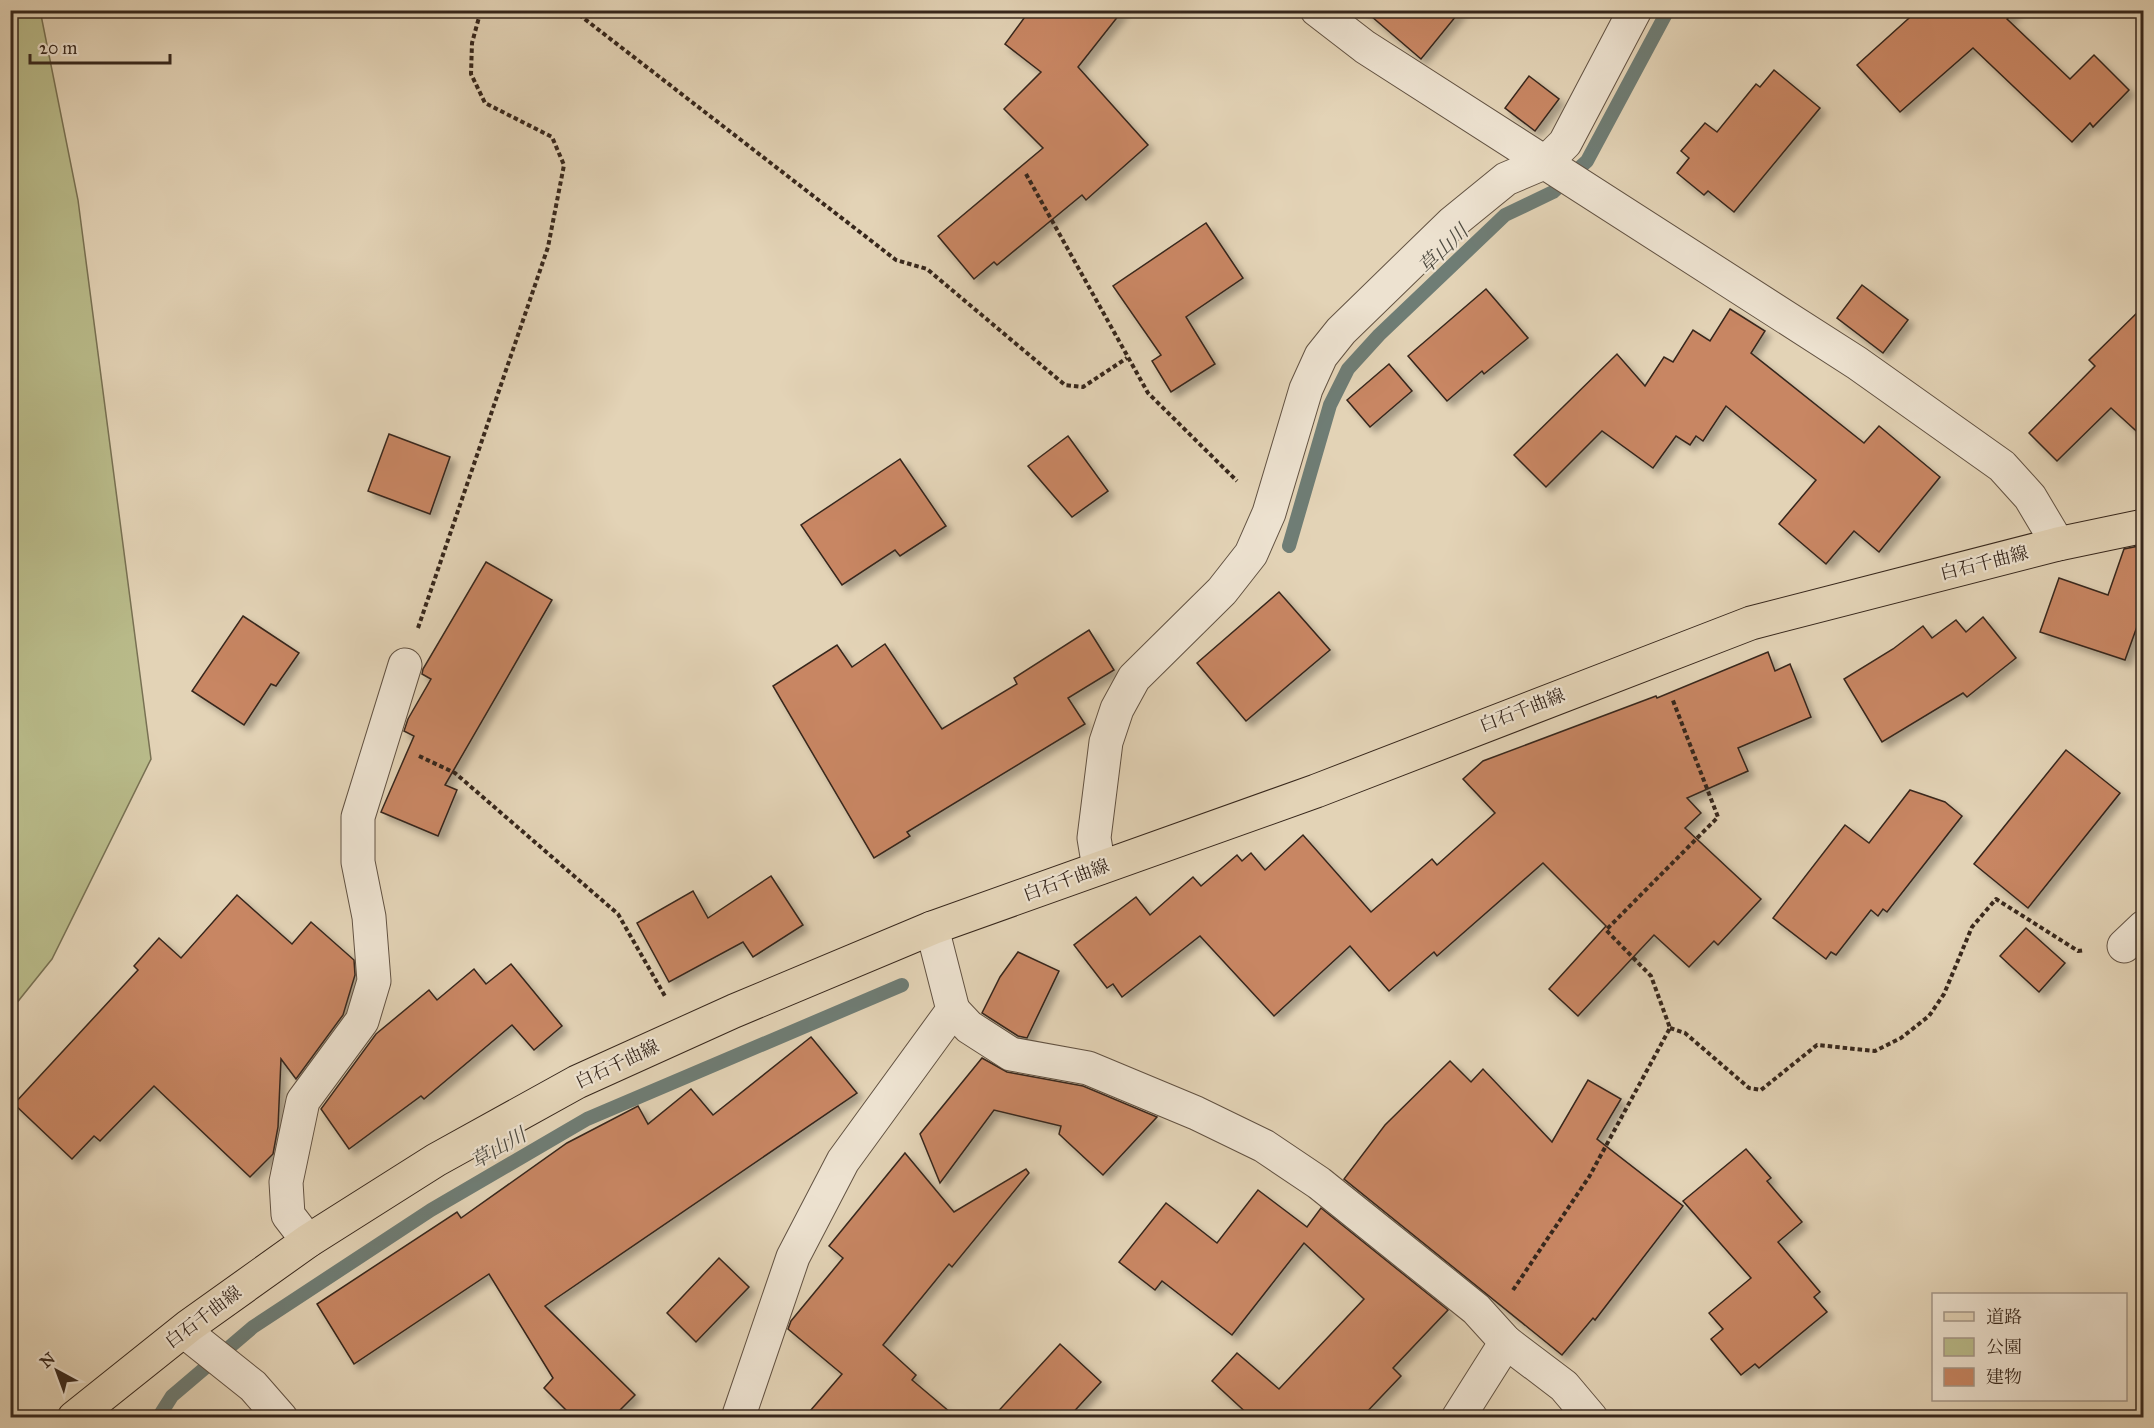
<svg xmlns="http://www.w3.org/2000/svg" width="2154" height="1428" viewBox="0 0 2154 1428" font-family="'IM FELL Great Primer','Noto Serif JP',serif">
  <defs>
    <filter id="shadow"><feDropShadow dx="5.5" dy="5.5" stdDeviation="3" flood-color="#0004"/></filter>
  </defs>
  <rect width="100%" height="100%" fill="#e3d3b6"/>
  <filter id="stains"><feTurbulence type="fractalNoise" baseFrequency=".00333" numOctaves="4"/><feColorMatrix values="0 0 0 0 .2 0 0 0 0 .09 0 0 0 0 .02 0 0 0 .5 -.17"/></filter>
  <radialGradient id="worn" r=".72"><stop offset=".6" stop-color="#630" stop-opacity="0"/><stop offset="1" stop-color="#630" stop-opacity=".3"/></radialGradient>
  <!-- green -->
  <polygon fill="#b9bb8a" stroke="#787153" stroke-width="1.5" points="40,10 78,200 151,759 52,959 11,1010 10,11"/>
  <g fill="none" stroke-linecap="round" stroke-linejoin="round">
    <!-- stream -->
    <g stroke="#6f7d75" stroke-width="14">
      <polyline points="1289,546 1330,405 1348,369 1379,335 1505,215 1553,192 1587,161 1668,10"/>
      <polyline points="158,1418 172,1396 253,1327 431,1210 587,1119 902,985"/>
    </g>
  </g>
  <!-- building -->
  <g fill="#c88663" stroke="#37271c" stroke-width="1.5" filter="url(#shadow)">
    <polygon points="1030,10 1123,10 1078,67 1148,145 1086,200 1082,195 997,265 994,262 974,279 938,236 1043,148 1004,109 1041,72 1005,44"/>
    <polygon points="1364,10 1461,10 1421,59"/>
    <polygon points="1918,10 2017,10 2007,19 2070,79 2094,55 2129,90 2093,127 2090,123 2072,142 1973,48 1900,112 1857,65"/>
    <polygon points="1774,70 1820,108 1734,212 1708,191 1704,195 1677,173 1689,158 1681,151 1705,123 1717,132 1756,84 1760,87"/>
    <polygon points="1529,76 1559,99 1535,131 1505,108"/>
    <polygon points="1206,223 1243,278 1186,317 1215,364 1171,392 1152,361 1161,355 1113,286"/>
    <polygon points="1862,285 1908,320 1883,353 1837,318"/>
    <polygon points="1486,289 1528,338 1484,374 1482,371 1447,401 1408,356"/>
    <polygon points="2144,306 2144,438 2111,408 2057,461 2029,433 2095,366 2089,360"/>
    <polygon points="1730,309 1765,331 1751,353 1864,443 1879,426 1940,477 1879,552 1854,531 1826,564 1779,524 1816,480 1726,406 1703,441 1696,436 1690,445 1676,436 1653,468 1602,431 1546,487 1514,455 1617,354 1645,386 1664,357 1673,362 1693,330 1710,341"/>
    <polygon points="1389,364 1412,391 1370,427 1347,400"/>
    <polygon points="389,434 450,457 430,514 368,491"/>
    <polygon points="1068,436 1108,491 1072,517 1028,466"/>
    <polygon points="900,459 946,526 900,556 895,550 842,585 801,525"/>
    <polygon points="2144,545 2144,607 2125,660 2040,632 2059,578 2108,595 2124,549"/>
    <polygon points="486,562 552,600 445,785 457,790 438,836 381,812 414,736 404,731 408,719 431,679 422,674 423,669"/>
    <polygon points="1279,592 1330,650 1246,721 1197,663"/>
    <polygon points="243,616 299,653 276,686 271,684 244,725 192,691"/>
    <polygon points="1983,617 2016,658 1967,697 1963,693 1882,742 1844,679 1893,649 1923,626 1932,638 1956,620 1966,632"/>
    <polygon points="1089,630 1114,670 1068,698 1085,724 907,832 910,836 874,858 773,686 837,645 852,667 885,644 942,729 1017,684 1014,678"/>
    <polygon points="1768,652 1775,671 1790,664 1811,717 1738,748 1748,771 1687,798 1701,813 1685,828 1761,899 1718,945 1714,941 1689,967 1654,935 1578,1016 1549,989 1606,926 1543,863 1437,956 1434,952 1389,991 1350,946 1274,1016 1200,936 1122,997 1113,984 1107,988 1074,945 1136,897 1150,915 1193,877 1201,886 1237,855 1242,861 1251,853 1265,870 1303,835 1371,912 1432,859 1437,865 1495,813 1463,779 1483,761 1656,696 1657,698"/>
    <polygon points="2066,750 2120,793 2028,908 1974,864"/>
    <polygon points="1910,790 1945,802 1962,816 1887,912 1883,909 1878,916 1871,910 1836,955 1831,952 1826,959 1773,918 1845,825 1869,843"/>
    <polygon points="771,876 803,925 753,957 743,942 669,982 637,923 693,891 708,918"/>
    <polygon points="237,895 292,944 311,922 354,960 355,975 343,1015 296,1079 281,1059 278,1127 273,1154 250,1177 154,1086 100,1141 94,1136 72,1159 14,1104 138,970 134,966 159,938 181,958"/>
    <polygon points="2026,928 2065,963 2039,992 2000,956"/>
    <polygon points="1018,952 1059,971 1027,1038 1018,1036 982,1013 1000,977"/>
    <polygon points="511,964 562,1026 534,1050 512,1025 424,1099 421,1096 349,1149 321,1109 376,1034 429,990 437,1000 474,969 486,984"/>
    <polygon points="811,1037 857,1093 545,1306 635,1395 612,1418 574,1418 544,1388 553,1378 489,1274 354,1364 317,1304 457,1212 461,1218 567,1143 638,1106 648,1124 691,1089 713,1115"/>
    <polygon points="982,1058 1007,1072 1083,1086 1157,1117 1103,1175 1059,1134 1061,1126 994,1110 940,1183 920,1134"/>
    <polygon points="1450,1061 1471,1082 1483,1069 1552,1142 1588,1080 1621,1099 1597,1139 1683,1206 1595,1320 1593,1318 1562,1355 1344,1179 1385,1125"/>
    <polygon points="1746,1149 1771,1178 1767,1181 1802,1222 1778,1242 1820,1292 1814,1297 1827,1312 1759,1368 1755,1364 1741,1375 1711,1339 1723,1329 1709,1313 1751,1278 1683,1201"/>
    <polygon points="905,1153 954,1212 1026,1169 1029,1173 952,1267 949,1264 883,1345 916,1375 912,1380 957,1418 804,1418 842,1374 788,1329 791,1321 843,1258 829,1246"/>
    <polygon points="1258,1190 1307,1227 1321,1208 1448,1310 1393,1368 1401,1376 1361,1418 1252,1418 1212,1381 1237,1353 1279,1389 1364,1299 1304,1243 1232,1335 1162,1281 1155,1290 1119,1262 1166,1203 1217,1243"/>
    <polygon points="719,1258 749,1287 696,1342 667,1313"/>
    <polygon points="1060,1344 1101,1382 1068,1418 992,1418"/>
  </g>
  <g fill="none" stroke-linecap="round" stroke-linejoin="round">
    <defs>
      <g id="minor">
        <polyline points="1317,10 1365,47 1857,363 2002,466 2030,497 2058,544"/>
        <polyline points="1099,868 1094,838 1106,742 1117,709 1134,678 1222,591 1251,554 1269,513 1306,389 1321,356 1341,331 1452,223 1506,179 1546,162 1565,143 1635,10"/>
        <polyline points="2124,946 2144,927"/>
        <polyline points="953,1010 969,1027 1011,1054 1088,1068 1196,1113 1264,1146 1319,1183 1476,1309 1506,1342 1564,1386 1591,1418"/>
        <polyline points="308,1241 288,1215 286,1182 303,1101 362,1021 374,981 369,917 358,862 358,817 405,665"/>
        <polyline points="184,1331 253,1386 281,1418"/>
        <polyline points="738,1418 793,1257 843,1161 953,1010 932,928"/>
        <polyline points="1458,1418 1506,1342"/>
      </g>
      <polyline id="major" points="74,1418 189,1326 308,1241 436,1160 577,1082 734,1011 932,928 1316,791 1751,623 2058,544 2144,526"/>
    </defs>
    <!-- minor casing -->
    <use href="#minor" stroke="#625242" stroke-width="35"/>
    <!-- major casing -->
    <use href="#major" stroke="#37271c" stroke-width="35"/>
    <!-- path -->
    <g stroke="#37271c" stroke-width="4" stroke-dasharray="4.5 3" stroke-linecap="butt">
      <polyline points="573,10 896,260 927,269 1065,385 1083,387 1127,358"/>
      <polyline points="1026,174 1148,393 1237,481"/>
      <polyline points="418,628 548,247 564,165 552,137 485,103 471,74 472,43 481,10"/>
      <polyline points="419,756 455,773 618,914 666,998"/>
      <polyline points="1670,1028 1685,1033 1749,1088 1761,1090 1817,1045 1875,1051 1901,1038 1929,1016 1944,994 1972,927 1996,899 2078,951 2085,950"/>
      <polyline points="1513,1290 1589,1177 1670,1028 1651,976 1606,930 1718,817 1672,698"/>
    </g>
    <!-- minor -->
    <use href="#minor" stroke="#ede2d0" stroke-width="33"/>
    <!-- major -->
    <use href="#major" stroke="#e3d3b6" stroke-width="33"/>
  </g>
  <g text-anchor="middle" dominant-baseline="central" stroke-width="4.5" stroke-linejoin="round" paint-order="stroke">
    <!-- street labels -->
    <g font-size="18" fill="#37271c" stroke="#ede2d0">
      <text transform="translate(1984 563) rotate(-14)">白石千曲線</text>
      <text transform="translate(1522 710) rotate(-21)">白石千曲線</text>
      <text transform="translate(1066 880) rotate(-20)">白石千曲線</text>
      <text transform="translate(617 1064) rotate(-25)">白石千曲線</text>
      <text transform="translate(203 1317) rotate(-37)">白石千曲線</text>
    </g>
    <!-- water labels -->
    <g font-size="20" font-style="italic" fill="#4e4b41" stroke="#ede2d0">
      <text transform="translate(1443 249) rotate(-44)">草山川</text>
      <text transform="translate(498 1148) rotate(-30)">草山川</text>
    </g>
  </g>
  <!-- margin -->
  <rect width="2154" height="1428" fill="none" stroke="#e3d3b6" stroke-width="36"/>
  <rect x="12" y="12" width="2130" height="1404" fill="none" stroke="#37271c" stroke-width="3"/>
  <rect x="18" y="18" width="2118" height="1392" fill="none" stroke="#37271c" stroke-width="1.5"/>
  <!-- legend -->
  <rect x="1932" y="1293" width="195" height="108" fill="#ede2d0" stroke="#a49788" stroke-width="1.5"/>
  <rect x="1944" y="1312" width="30" height="9" fill="#e3d3b6" stroke="#a49788" stroke-width="1.5"/>
  <text x="1986" y="1323" font-size="18" fill="#37271c">道路</text>
  <rect x="1944" y="1338" width="30" height="18" fill="#b9bb8a" stroke="#a49788" stroke-width="1.5"/>
  <text x="1986" y="1353" font-size="18" fill="#37271c">公園</text>
  <rect x="1944" y="1368" width="30" height="18" fill="#c88663" stroke="#a49788" stroke-width="1.5"/>
  <text x="1986" y="1383" font-size="18" fill="#37271c">建物</text>
  <!-- north arrow -->
  <g transform="translate(57 1371) rotate(319)" stroke="#ede2d0" stroke-width="4.5" paint-order="stroke">
  <path d="M0-4.5L10 22L0 15L-10 22Z" fill="#37271c"/>
  <text y="-9" font-size="16" font-weight="bold" text-anchor="middle" fill="#37271c">N</text>
  </g>
  <!-- scale -->
  <path d="M30 54v9h140v-9" fill="none" stroke="#37271c" stroke-width="3"/>
  <text x="39" y="54" font-size="18" fill="#37271c" stroke="#ede2d0" stroke-width="4.5" paint-order="stroke">20 m</text>
  <rect width="100%" height="100%" filter="url(#stains)"/>
  <rect width="100%" height="100%" fill="url(#worn)"/>
</svg>
